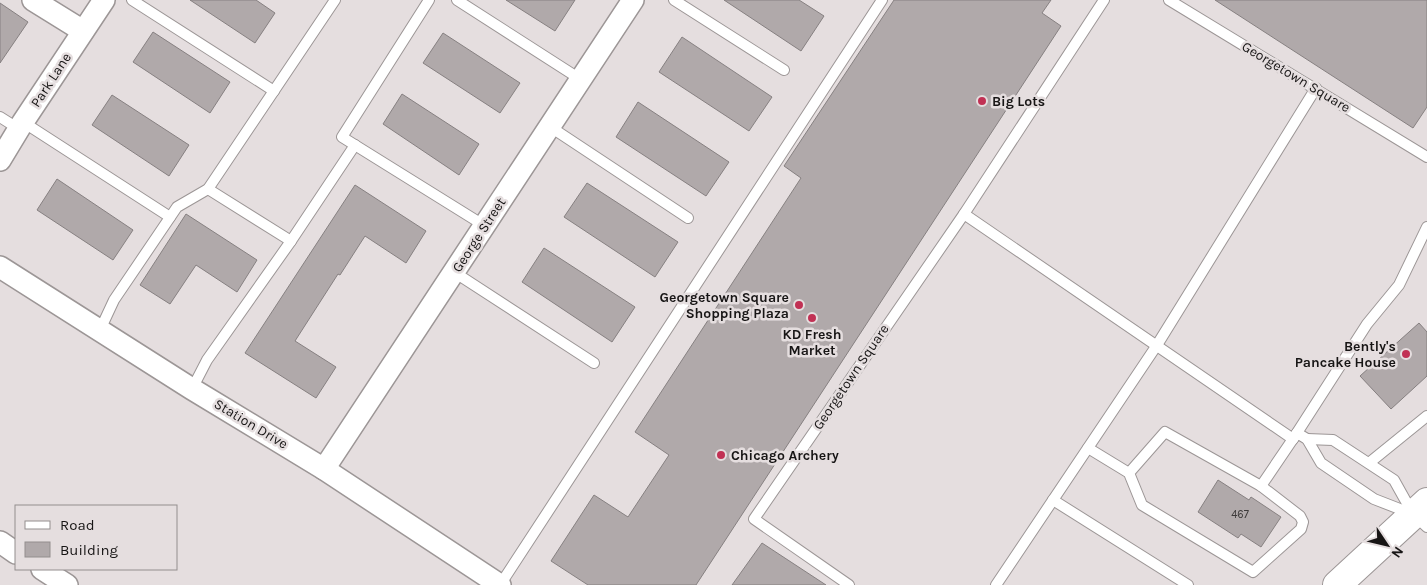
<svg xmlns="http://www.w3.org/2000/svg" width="1427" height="585" viewBox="0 0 1427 585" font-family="Karla,sans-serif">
  <rect width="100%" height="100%" fill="#e5dedf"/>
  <!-- building -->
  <g fill="#b0a9aa" stroke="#868081">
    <polygon points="190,0 256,0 275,13 255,43"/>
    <polygon points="506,0 575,0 555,31"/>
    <polygon points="724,0 799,0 824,16 801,51"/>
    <polygon points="894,0 1051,0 1042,13 1061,26 696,585 588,585 551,561 594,495 628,517 669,455 635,432 801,178 784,166"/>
    <polygon points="1215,0 1427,0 1427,107 1413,128"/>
    <polygon points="0,3 28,22 0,63"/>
    <polygon points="153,32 230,82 210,113 133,62"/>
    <polygon points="443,33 520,83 500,113 423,63"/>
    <polygon points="682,37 772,97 749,131 659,72"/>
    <polygon points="402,94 479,144 459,175 383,124"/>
    <polygon points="112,95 189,145 169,176 92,125"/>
    <polygon points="638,102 729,162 706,196 616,137"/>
    <polygon points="57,179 133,230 113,260 37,210"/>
    <polygon points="587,183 678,242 655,277 564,217"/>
    <polygon points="355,185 426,231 406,263 365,236 340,275 338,274 295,341 336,367 316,398 245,353"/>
    <polygon points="186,214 257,260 237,292 196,265 170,304 140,285"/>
    <polygon points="544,248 635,307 612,342 522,282"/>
    <polygon points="1419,323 1427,332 1427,376 1391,409 1360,376"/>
    <polygon points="1218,480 1249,500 1251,497 1281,517 1261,547 1241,534 1238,538 1198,512"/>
    <polygon points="762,543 826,585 732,585"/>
  </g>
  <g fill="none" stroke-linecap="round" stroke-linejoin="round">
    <defs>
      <g id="lane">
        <polyline points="132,0 274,91"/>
        <polyline points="429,0 342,137 485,226"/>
        <polyline points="457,0 580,79"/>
        <polyline points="674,0 784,70"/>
        <polyline points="1169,0 1427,157"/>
        <polyline points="0,117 19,129"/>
        <polyline points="23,122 170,217"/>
        <polyline points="549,126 688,218"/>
        <polyline points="208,189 291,241"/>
        <polyline points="964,214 1104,0"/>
        <polyline points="454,272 594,363"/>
        <polyline points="100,330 114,300 177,207 208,189 335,0"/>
        <polyline points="192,389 207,360 291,241 355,145"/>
        <polyline points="1293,439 1367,324 1399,285 1427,227"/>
        <polyline points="1307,439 1333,440 1394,480 1413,514 1427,527"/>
        <polyline points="1088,448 1129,473 1142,505 1253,572 1301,529 1303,522 1300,516 1261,486 1165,432 1129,473"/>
        <polyline points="1369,463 1427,416"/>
        <polyline points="1261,486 1297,433"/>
        <polyline points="1053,500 1188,585"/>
        <polyline points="500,585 882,0"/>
        <polyline points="849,585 754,519 964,214 1293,439 1297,433 1307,439 1321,463 1374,499 1410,513"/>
        <polyline points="996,585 1157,345 1316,88"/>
      </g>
      <g id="street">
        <polyline points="33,0 83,31"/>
        <polyline points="0,160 23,122 104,0"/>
        <polyline points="0,267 192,389 324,469 500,585"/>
        <polyline points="324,469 633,0"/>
        <polyline points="0,542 16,553"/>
        <polyline points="42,569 67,585"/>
      </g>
      <polyline id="primary" points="1337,585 1427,502"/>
    </defs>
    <!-- lane casing -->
    <use href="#lane" stroke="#9c9696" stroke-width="12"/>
    <!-- street casing -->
    <use href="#street" stroke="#9c9696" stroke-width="24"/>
    <!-- primary casing -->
    <use href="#primary" stroke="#9c9696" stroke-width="30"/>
    <!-- lane -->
    <use href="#lane" stroke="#fff" stroke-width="10"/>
    <!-- street -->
    <use href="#street" stroke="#fff" stroke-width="21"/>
    <!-- primary -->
    <use href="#primary" stroke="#fff" stroke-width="28"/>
  </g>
  <!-- markers -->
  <g fill="#c13154" stroke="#e5dedf" stroke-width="2">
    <circle cx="982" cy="101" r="5"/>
    <circle cx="799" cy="305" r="5"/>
    <circle cx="812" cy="318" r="5"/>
    <circle cx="1406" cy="354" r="5"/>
    <circle cx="721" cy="455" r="5"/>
  </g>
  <g text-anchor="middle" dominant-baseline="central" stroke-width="5" stroke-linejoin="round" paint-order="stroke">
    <!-- number labels -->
    <g font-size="11" fill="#3d3a3a">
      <text x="1240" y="514">467</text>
    </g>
    <!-- street labels -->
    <g font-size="14" fill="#171515" stroke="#e5dedf">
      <text transform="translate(1296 77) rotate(31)">Georgetown Square</text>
      <text transform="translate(51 80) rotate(-57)">Park Lane</text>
      <text transform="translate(479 235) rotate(-57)">George Street</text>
      <text transform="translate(851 377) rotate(-56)">Georgetown Square</text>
      <text transform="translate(251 424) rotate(31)">Station Drive</text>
    </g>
    <!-- poi labels -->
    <g font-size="14" font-weight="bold" fill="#171515" stroke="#e5dedf" text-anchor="start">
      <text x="992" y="101">Big Lots</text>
      <text x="789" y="297" text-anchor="end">Georgetown Square<tspan x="789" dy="16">Shopping Plaza</tspan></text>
      <text x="812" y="334" text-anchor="middle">KD Fresh<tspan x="812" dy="16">Market</tspan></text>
      <text x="1396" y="346" text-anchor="end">Bently's<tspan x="1396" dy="16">Pancake House</tspan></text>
      <text x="731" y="455">Chicago Archery</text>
    </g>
  </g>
  <!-- legend -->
  <rect x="15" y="505" width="162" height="65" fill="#e5dedf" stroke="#938e8e"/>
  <rect x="25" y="521" width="25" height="8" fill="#ffffff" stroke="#938e8e"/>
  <text x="60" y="530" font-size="15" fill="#171515">Road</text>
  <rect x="25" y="542" width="25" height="15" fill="#b0a9aa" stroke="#938e8e"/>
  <text x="60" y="555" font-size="15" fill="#171515">Building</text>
  <!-- north arrow -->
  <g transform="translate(1387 545) rotate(125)" stroke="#e5dedf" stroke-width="4" paint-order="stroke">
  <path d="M0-4L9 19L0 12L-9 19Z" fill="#171515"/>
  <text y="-8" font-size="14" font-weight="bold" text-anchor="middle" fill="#171515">N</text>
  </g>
</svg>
